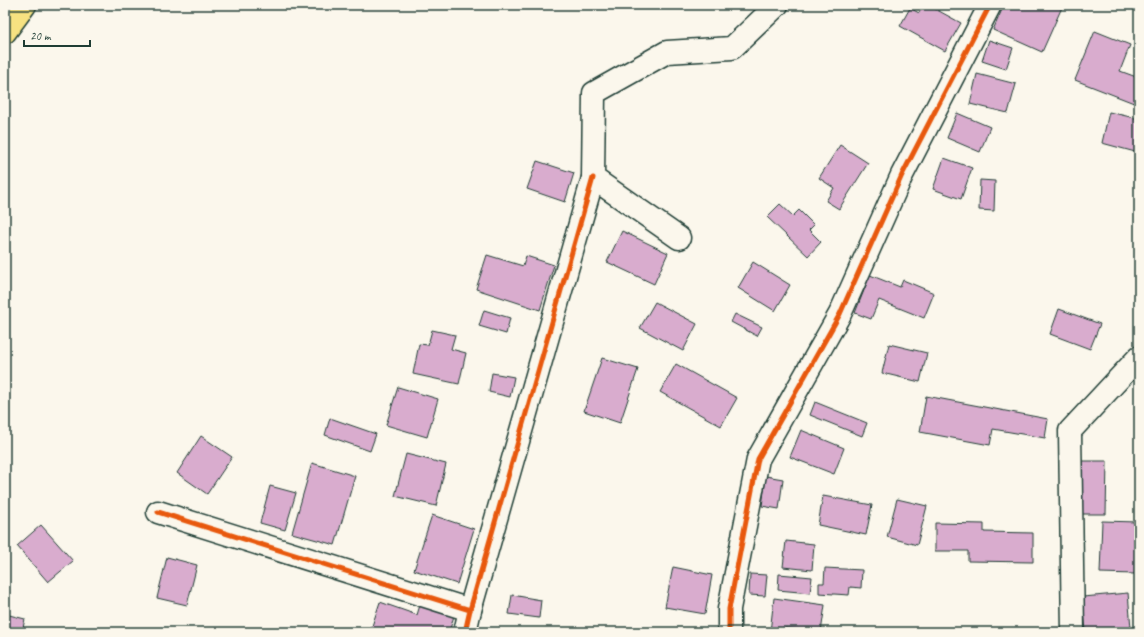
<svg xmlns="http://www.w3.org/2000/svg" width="1144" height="637" viewBox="0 0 1144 637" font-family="Caveat,sans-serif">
  <rect width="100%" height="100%" fill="#fbf7ec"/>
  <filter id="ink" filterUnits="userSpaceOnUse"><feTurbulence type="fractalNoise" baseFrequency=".025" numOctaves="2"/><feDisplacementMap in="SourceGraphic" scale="8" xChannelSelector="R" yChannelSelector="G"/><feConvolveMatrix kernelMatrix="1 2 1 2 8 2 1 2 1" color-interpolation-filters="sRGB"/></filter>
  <g filter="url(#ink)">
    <!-- building -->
    <g fill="#d9acce" stroke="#1f3d34">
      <polygon points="923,5 928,5 961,23 945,51 900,26 910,8 919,13"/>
      <polygon points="1004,5 1063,5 1042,52 993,30"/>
      <polygon points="1095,31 1130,45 1120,71 1139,78 1139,105 1075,80"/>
      <polygon points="989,40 1013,48 1006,69 982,61"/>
      <polygon points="977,74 1016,84 1008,113 970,104"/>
      <polygon points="1109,112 1139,119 1139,153 1102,143"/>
      <polygon points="957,113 990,127 980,152 947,138"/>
      <polygon points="840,145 868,163 839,209 826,201 834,188 819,178"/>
      <polygon points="944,158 972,168 961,199 933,189"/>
      <polygon points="537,161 574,173 565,202 527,189"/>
      <polygon points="980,180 995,181 994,211 979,210"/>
      <polygon points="780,204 793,216 799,210 814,225 809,230 821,242 808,256 767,217"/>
      <polygon points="622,231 668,253 654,284 607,262"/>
      <polygon points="487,255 523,266 526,256 554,265 540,310 476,289"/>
      <polygon points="753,262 790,285 775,311 738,288"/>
      <polygon points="870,275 900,287 903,280 934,293 924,318 879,300 871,319 855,313"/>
      <polygon points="655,302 697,324 683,351 640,328"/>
      <polygon points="1059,309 1100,324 1090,349 1050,334"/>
      <polygon points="484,310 510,318 506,334 479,326"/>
      <polygon points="735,314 762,327 757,336 731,322"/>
      <polygon points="432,330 455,335 451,349 466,353 459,384 413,374 419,344 428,345"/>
      <polygon points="889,344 927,353 920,382 882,373"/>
      <polygon points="602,358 638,369 620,423 584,411"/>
      <polygon points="676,364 737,398 721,426 660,392"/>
      <polygon points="492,373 514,377 510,397 489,392"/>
      <polygon points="398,387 438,399 427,437 386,425"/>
      <polygon points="926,396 1048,419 1045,438 993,429 990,445 920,432"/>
      <polygon points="815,402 867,423 862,436 810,415"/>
      <polygon points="330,418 376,434 370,451 325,435"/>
      <polygon points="801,430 844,448 834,474 790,457"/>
      <polygon points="201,436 232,457 207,494 177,473"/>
      <polygon points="406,454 446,464 436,506 395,496"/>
      <polygon points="1082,461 1107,461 1106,514 1081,514"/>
      <polygon points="312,463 355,476 335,545 292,533"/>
      <polygon points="766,476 783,479 779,509 762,506"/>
      <polygon points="270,486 296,493 285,530 260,523"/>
      <polygon points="823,496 872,505 866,535 818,525"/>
      <polygon points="897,499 927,506 917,545 887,537"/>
      <polygon points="432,515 474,529 457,584 414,570"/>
      <polygon points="1102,521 1137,522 1135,574 1100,573"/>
      <polygon points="935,523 984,524 984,532 1033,533 1033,562 968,561 968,551 935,551"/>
      <polygon points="41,525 73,561 48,582 17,546"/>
      <polygon points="786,541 814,544 812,570 783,567"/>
      <polygon points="167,557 197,565 187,605 157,598"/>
      <polygon points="673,567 712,575 705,614 665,607"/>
      <polygon points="825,568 862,570 861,588 850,587 849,595 819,593 819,583 824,583"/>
      <polygon points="750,574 767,575 765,596 749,595"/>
      <polygon points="779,574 812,577 810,593 778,590"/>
      <polygon points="1128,593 1131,628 1139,627 1139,632 1086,632 1083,597"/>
      <polygon points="512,595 541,600 539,618 509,614"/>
      <polygon points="774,598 825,605 821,632 785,628 785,632 770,632"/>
      <polygon points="380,602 417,615 420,605 454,616 449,632 370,632"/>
      <polygon points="5,614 25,619 22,632 5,632"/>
      <polygon points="106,628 119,632 104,632"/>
      <polygon points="698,630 699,632 671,632"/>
    </g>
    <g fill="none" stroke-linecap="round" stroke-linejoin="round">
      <defs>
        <g id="street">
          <polyline points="679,238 593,178 594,93 667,52 732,48 777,5"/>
          <polyline points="158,512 470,610 465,632"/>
          <polyline points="470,610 593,178"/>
          <polyline points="729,632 729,609 758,459 840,314 902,175 990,5"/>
          <polyline points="1073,632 1070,431 1139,357"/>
        </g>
        <polyline id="highway" points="5,32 25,5"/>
      </defs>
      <!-- street casing -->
      <use href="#street" stroke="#1f3d34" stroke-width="25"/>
      <!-- highway casing -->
      <use href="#highway" stroke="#1f3d34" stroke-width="25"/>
      <!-- street -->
      <use href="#street" stroke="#fbf7ec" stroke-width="22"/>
      <!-- highway -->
      <use href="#highway" stroke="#f7e281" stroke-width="22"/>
      <defs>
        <g id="cycleway">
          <polyline points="158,512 470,610 465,632"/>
          <polyline points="470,610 593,178"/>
          <polyline points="729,632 729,609 758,459 840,314 902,175 990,5"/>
        </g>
      </defs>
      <!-- cycleway casing -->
      <use href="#cycleway" stroke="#fbf7ec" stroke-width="8"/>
      <!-- cycleway -->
      <use href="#cycleway" stroke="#e8590c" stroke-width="5"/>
    </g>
  </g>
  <!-- margin -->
  <rect width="1144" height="637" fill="none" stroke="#fbf7ec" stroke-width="20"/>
  <rect x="10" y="10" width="1124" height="617" fill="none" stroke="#1f3d34" stroke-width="1.5" filter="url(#ink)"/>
  <!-- scale -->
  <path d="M24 40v6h66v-6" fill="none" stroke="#1f3d34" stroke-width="2"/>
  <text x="30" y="40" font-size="12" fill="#1f3d34" stroke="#fbf7ec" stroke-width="3" paint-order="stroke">20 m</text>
</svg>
